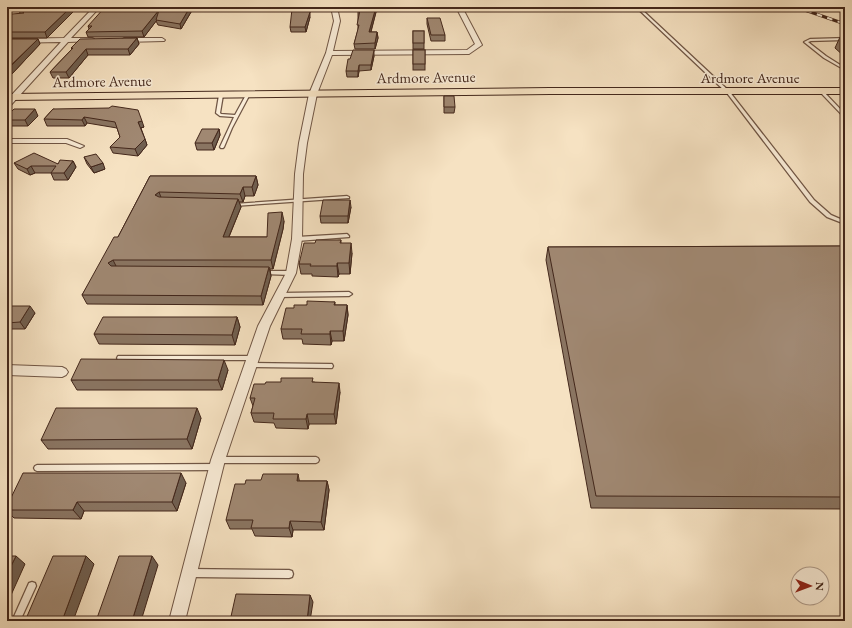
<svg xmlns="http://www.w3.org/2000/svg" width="852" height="628" viewBox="0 0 852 628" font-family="'EB Garamond',serif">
  <rect width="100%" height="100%" fill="#f6e2c2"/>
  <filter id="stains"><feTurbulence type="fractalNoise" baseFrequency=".005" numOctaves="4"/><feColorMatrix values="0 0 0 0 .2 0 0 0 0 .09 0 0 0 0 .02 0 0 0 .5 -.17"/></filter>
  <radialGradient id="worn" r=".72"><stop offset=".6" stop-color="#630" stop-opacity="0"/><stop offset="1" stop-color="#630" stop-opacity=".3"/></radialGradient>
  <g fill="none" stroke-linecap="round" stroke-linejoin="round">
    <defs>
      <g id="service">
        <polygon points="636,7 639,7 729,91 814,200 831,215 845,221 845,224 827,217 810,202 727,93"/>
        <polygon points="845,38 845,40 811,41 808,42 826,56 845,68 845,70 824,58 804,42 810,39"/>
        <polygon points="821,91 823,91 845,114 845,117 844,117 821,93"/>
        <polygon points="247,93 250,94 232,128 224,147 223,148 221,148 220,147 234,117 220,116 216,113 219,95 221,94 223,95 220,113 221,114 235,115"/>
        <polygon points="347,196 349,197 349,198 234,206 232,205 234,204"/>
        <polygon points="347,234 349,236 349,237 297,241 295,239 297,237"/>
        <polygon points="265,271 291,271 294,273 291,275 263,274 262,273"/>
        <polygon points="349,292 352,294 349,296 280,297 277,295 280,293"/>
        <polygon points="118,356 255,356 256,358 255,360 118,360 117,358"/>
        <polygon points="249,363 330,364 332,364 333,366 332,368 330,368 251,367 249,367 248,365"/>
        <polygon points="218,457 316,457 318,458 319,460 318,462 316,463 218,463 216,462 215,460 216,458"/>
        <polygon points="216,464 218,465 219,467 218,469 216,470 37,471 35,470 34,468 35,466 37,465"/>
        <polygon points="191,569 289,570 292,571 293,574 292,577 289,578 191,577 188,576 187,573 188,570"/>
        <polygon points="32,582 35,583 36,586 20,621 12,621 29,583"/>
      </g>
      <g id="minor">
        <polygon points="94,7 100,7 71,38 92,38 94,39 94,41 68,42 10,106 7,106 7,100 61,42 7,43 7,39 64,38"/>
        <polygon points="331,7 337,7 340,21 333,51 467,50 475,44 456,7 462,7 482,45 469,54 332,55 317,94 307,143 303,174 302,239 296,273 270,326 225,460 185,621 169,621 211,460 258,326 286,273 292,239 295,174 299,143 309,94 326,53 334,21"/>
        <polygon points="162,38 165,40 164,41 124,42 121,40 124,38"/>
        <polygon points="7,139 67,139 84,146 80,148 66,143 7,143"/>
        <polygon points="7,365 62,367 66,369 68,372 66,375 62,377 7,375"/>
      </g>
      <polygon id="primary" points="550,88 845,88 845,94 550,94 7,100 7,94"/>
    </defs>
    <!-- service casing -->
    <use href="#service" stroke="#705645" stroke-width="2.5"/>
    <!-- minor casing -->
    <use href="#minor" stroke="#705645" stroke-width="2"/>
    <!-- primary casing -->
    <use href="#primary" stroke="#43271b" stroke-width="2"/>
    <!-- service -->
    <use href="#service" fill="#f9ecd7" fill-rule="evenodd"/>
    <!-- minor -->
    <use href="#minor" fill="#f9ecd7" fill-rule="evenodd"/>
    <!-- primary -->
    <use href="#primary" fill="#f6e2c2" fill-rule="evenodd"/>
    <defs>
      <polyline id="rail" points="796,7 845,24"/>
    </defs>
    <!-- rail casing -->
    <use href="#rail" stroke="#43271b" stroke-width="3"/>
    <!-- rail -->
    <use href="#rail" stroke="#f9ecd7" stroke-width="2" stroke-dasharray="5.5" stroke-linecap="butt"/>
  </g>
  <!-- wall -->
  <g fill="#8a7562" stroke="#43271b">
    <polygon points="20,7 78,7 47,38 7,38 7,18 20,13 18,8"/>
    <polygon points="194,7 181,29 158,25 156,21 144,37 88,37 86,32 89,29 88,26"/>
    <polygon points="376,7 376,12 371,32 377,32 378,38 375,49 355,49 354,44 358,30 358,10"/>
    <polygon points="310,17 306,32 291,32 290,27"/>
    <polygon points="427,18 445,35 445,41 431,41 427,24"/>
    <rect x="413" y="31" width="11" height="18"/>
    <polygon points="840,37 845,37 845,57 835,48"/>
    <polygon points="137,38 139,44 130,55 88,55 69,78 53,78 50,72 72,49 71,48"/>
    <polygon points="7,39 38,39 40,44 11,75 7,75"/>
    <rect x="413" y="50" width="12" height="20"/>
    <polygon points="374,56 371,70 359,71 358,77 347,77 346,71"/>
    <polygon points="444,96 455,107 454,113 444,113"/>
    <polygon points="53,109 144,127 141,128 147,145 138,156 113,153 110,147 120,137 117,128 87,123 85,126 47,126 44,119"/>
    <polygon points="7,116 38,116 28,126 7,126"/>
    <polygon points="219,129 220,135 214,150 197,150 195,143"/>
    <polygon points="84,157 105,169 94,173 87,164"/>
    <polygon points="73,161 76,167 68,180 54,180 51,173 35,173 30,175 18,169 14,163 58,164"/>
    <polygon points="150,176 256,176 258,185 254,196 245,196 243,202 239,202 241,207 229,237 267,237 284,221 283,229 273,269 270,269 271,276 263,305 87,304 82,295 118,237"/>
    <polygon points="351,207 348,223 321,223 320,216"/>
    <polygon points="341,240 341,243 352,253 350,274 339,274 338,277 312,276 312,274 301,274 299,264 315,243"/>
    <polygon points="845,246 845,509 591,508 546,260 548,247"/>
    <polygon points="335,302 335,305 347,305 348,315 344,341 332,341 331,345 303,344 302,339 283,339 281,329 294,308 307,305"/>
    <polygon points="7,306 35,313 25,329 7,329"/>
    <polygon points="237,317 240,327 235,345 99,344 94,334"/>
    <polygon points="228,370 222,390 77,390 71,380"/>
    <polygon points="314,382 340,392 336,424 309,424 308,429 276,428 274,423 254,422 251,413 253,406 250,398 265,384"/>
    <polygon points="201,418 192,449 48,449 41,440"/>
    <polygon points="300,481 327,481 329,490 324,530 293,530 292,537 255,536 252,529 230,529 226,520"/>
    <polygon points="186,483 177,511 84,511 81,519 14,518 7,511 7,506"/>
  </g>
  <!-- shaded-wall -->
  <g fill="#705f50" stroke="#43271b">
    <polygon points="71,7 78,7 47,38 45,32"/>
    <polygon points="190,7 194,7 181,29 180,24"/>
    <polygon points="376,7 376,12 369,38 369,32"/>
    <polygon points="159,10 160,16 144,37 142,31"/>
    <polygon points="310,12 310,17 306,32 305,27"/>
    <polygon points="377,32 378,38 375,49 375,43"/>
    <polygon points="137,38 139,44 130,55 128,49"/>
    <polygon points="38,39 40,44 11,75 8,69"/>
    <polygon points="86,49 88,55 69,78 66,72"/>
    <polygon points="374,50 374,56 371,70 371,65"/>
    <polygon points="359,65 359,71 358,77 358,71"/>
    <polygon points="35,109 38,116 28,126 25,120"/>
    <polygon points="84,117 87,123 85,126 82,120"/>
    <polygon points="142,121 144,127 140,128 138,122"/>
    <polygon points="219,129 220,135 214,150 212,143"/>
    <polygon points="145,139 147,145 138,156 135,149"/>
    <polygon points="7,146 10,152 7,156"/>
    <polygon points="73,161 76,167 68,180 64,173"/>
    <polygon points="103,163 105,169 94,173 91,167"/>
    <polygon points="31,166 35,173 30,175 27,169"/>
    <polygon points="256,176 258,185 254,196 252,187"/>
    <polygon points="243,187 245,196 243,202 240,194"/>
    <polygon points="159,192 162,200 155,195"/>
    <polygon points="238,199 241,207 225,246 223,237"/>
    <polygon points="350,200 351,207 348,223 348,216"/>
    <polygon points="282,212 284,221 283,229 273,269 271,260"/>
    <polygon points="351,243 352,253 350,274 349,263"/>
    <polygon points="113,260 117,268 113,272 108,263"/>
    <polygon points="337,263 339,274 338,277 337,266"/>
    <polygon points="269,267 271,276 263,305 261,296"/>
    <polygon points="347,305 348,315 344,341 343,331"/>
    <polygon points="30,306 35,313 25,329 20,322"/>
    <polygon points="237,317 240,327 235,345 232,335"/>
    <polygon points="330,331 332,341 331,345 330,334"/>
    <polygon points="224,360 228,370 222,390 218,380"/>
    <polygon points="339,383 340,392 336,424 334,414"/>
    <polygon points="197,408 201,418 192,449 187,439"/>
    <polygon points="307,414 309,424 308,429 306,419"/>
    <polygon points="181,473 186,483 177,511 172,502"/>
    <polygon points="298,474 300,484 297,481"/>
    <polygon points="327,481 329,490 324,530 321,522"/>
    <polygon points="77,502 84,511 81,519 73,510"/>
    <polygon points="290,521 293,530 292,537 289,528"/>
    <polygon points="16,556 25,564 7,604 7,574"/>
    <polygon points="86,556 94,564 73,621 62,621"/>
    <polygon points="152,556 158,565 141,621 132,621"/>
    <polygon points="310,595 313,602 310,621 307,621"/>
  </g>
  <!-- building -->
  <g fill="#a08872" stroke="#43271b">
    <polygon points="20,7 71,7 45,32 7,32 7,18 12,14 24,13 18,8"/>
    <polygon points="105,7 190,7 180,24 156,20 159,10 142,31 86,32 92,26 88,26"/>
    <polygon points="295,7 309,7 310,12 305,27 290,27 292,9 295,9"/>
    <polygon points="358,7 376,7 369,32 377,32 375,43 354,44 359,25 357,25 360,10 358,10"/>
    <polygon points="427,18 440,18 445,35 431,35"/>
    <rect x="413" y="31" width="11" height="12"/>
    <polygon points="840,37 845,37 845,41"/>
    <polygon points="137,38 128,49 86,49 66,72 50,72 73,48 71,48 80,39"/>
    <polygon points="7,39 38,39 7,69"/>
    <polygon points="353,50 374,50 371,65 359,65 358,71 346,71 348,59 350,59"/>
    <rect x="413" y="50" width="12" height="14"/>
    <polygon points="444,96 454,96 455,107 444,107"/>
    <polygon points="112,106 138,110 142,121 138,122 145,139 135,149 110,147 120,137 115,122 84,117 82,120 44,119 53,109 109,108"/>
    <polygon points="14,109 35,109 25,120 7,120 7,116"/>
    <polygon points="202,129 219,129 212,143 195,143"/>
    <polygon points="34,153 58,164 60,160 73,161 64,173 51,173 56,166 31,166 27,169 14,163"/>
    <polygon points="96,154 103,163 91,167 84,157"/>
    <polygon points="150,176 256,176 252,187 243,187 240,194 159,192 155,195 159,197 238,199 223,237 267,237 268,213 282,212 281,221 271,260 113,260 108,263 111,266 269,267 261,296 82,295 114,237 118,237"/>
    <polygon points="323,200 350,200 348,216 320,216"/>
    <polygon points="316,240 341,240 340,243 351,243 349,263 337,263 337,266 310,266 311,264 299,264 304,243 315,243"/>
    <polygon points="845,246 845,497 596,496 548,247"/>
    <polygon points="307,301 335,302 334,305 347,305 343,331 330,331 330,334 301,334 302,329 281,329 286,308 294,308 294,305 307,305"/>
    <polygon points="7,306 30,306 20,322 7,323"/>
    <polygon points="103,317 237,317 232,335 94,334"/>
    <polygon points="81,359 224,360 218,380 71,380"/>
    <polygon points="281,378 313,378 312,382 339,383 334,414 307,414 306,419 273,419 274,413 251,413 255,398 250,398 254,384 265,384 266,382 281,382"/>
    <polygon points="56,408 197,408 187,439 41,440"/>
    <polygon points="23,473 181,473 172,502 77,502 73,510 7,510 7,506"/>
    <polygon points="263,474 298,474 297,481 327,481 321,522 290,521 289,528 251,528 253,520 226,520 235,484 245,484 246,480 261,480"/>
    <polygon points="7,556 16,556 7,574"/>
    <polygon points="53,556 86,556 62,621 25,621"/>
    <polygon points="119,556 152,556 132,621 96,621"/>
    <polygon points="236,594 310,595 307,621 230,621"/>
  </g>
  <g text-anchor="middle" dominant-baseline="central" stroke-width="3" stroke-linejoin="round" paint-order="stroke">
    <!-- far-street labels -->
    <g font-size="15" fill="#43271b" stroke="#f9ecd7">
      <text transform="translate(426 77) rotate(-1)">Ardmore Avenue</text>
      <text x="750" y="77">Ardmore Avenue</text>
      <text transform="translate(102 81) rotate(-1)">Ardmore Avenue</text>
    </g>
  </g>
  <!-- margin -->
  <rect width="852" height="628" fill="none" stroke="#f6e2c2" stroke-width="24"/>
  <rect x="8" y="8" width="836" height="612" fill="none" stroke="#43271b" stroke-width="2"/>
  <rect x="12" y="12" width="828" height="604" fill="none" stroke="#43271b"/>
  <!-- north arrow -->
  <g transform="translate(810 586) rotate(91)"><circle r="19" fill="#f9ecd7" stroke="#b09d8c"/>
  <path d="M0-3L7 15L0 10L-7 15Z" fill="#8f2418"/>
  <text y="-6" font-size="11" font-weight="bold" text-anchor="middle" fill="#43271b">N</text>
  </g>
  <rect width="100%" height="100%" filter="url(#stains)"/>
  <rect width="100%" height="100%" fill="url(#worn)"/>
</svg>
